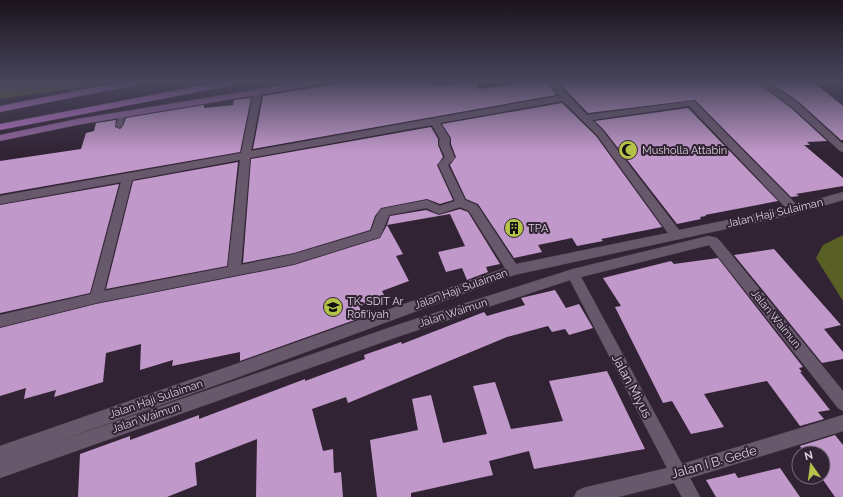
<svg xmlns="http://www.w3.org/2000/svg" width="843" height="497" viewBox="0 0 843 497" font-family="Raleway,sans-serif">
  <rect width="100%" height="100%" fill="#312334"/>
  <!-- water -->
  <g fill="#596025">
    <polygon points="17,82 119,82 0,99 0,84"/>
    <polygon points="843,235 843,301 816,258 823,245"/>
  </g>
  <!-- building -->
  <g fill="#c098c9">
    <polygon points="348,82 433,82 435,86 475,82 479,89 530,82 547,82 556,95 253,149 263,96"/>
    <polygon points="558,82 756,82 791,108 827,141 807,142 810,145 804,145 843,178 843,186 796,194 799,196 791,197 695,100 588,113"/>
    <polygon points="770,82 813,82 843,106 843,140 841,140 799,102"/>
    <polygon points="251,98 240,152 0,194 0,161 81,149 86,133 94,131 96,123 116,120 115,127 120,129 123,126 126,118 204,105 204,108 233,105 234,100"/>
    <polygon points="562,103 596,136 662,227 601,239 603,241 577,246 572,238 538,245 542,252 514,258 478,204 466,199 450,165 456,157 451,144 451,138 442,124"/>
    <polygon points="688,108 778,201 705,215 706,216 700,217 701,219 677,224 604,130 595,121"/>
    <polygon points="431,127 438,139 438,145 443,157 437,165 453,200 440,204 427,199 381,208 375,216 370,230 294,253 243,263 251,159"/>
    <polygon points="238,162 227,266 106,289 133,181"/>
    <polygon points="119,184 90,293 0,313 0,205"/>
    <polygon points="460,209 468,212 500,264 486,267 488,272 467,280 462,268 446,272 438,252 465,246 450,214 387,225 390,216 426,210 439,215"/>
    <polygon points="387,225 403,254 396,256 409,281 382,291 385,297 359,306 363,317 240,361 240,352 172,366 173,360 140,370 141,344 106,353 103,382 54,397 56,390 24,399 26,388 0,396 0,328 96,304 294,265 380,238"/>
    <polygon points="774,249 841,325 824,329 843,352 843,359 822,363 734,255"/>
    <polygon points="718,258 803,367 799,368 802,372 800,372 830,410 818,412 824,419 800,426 767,381 704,394 724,427 691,434 672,401 663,403 615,307 621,306 603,278 671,261 674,264"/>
    <polygon points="555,290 566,308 579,304 593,328 569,335 565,329 552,332 548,326 507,337 348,403 346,397 312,409 323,451 333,449 334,473 341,472 343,497 256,497 257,439 195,463 197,485 167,497 78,497 80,454 130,436 130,440 199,415 199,419 305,379 305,381 365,359 364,355 401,342 402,344 484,312 487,316 525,305 521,298"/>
    <polygon points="607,371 645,449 534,469 529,451 489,461 493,475 411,493 411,497 377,497 370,440 418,430 412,399 431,395 443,443 487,434 473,386 495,382 511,429 563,421 549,381"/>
    <polygon points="835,435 843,445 843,497 835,497 821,477 823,477 823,453 804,453 800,446"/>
    <polygon points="780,468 800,497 716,497 706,480 735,473 738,478"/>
  </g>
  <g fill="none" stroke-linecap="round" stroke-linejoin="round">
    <defs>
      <polygon id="lane" points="122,113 125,115 122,126 119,128 117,127 116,126 119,115"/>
      <g id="street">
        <path d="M548 82H556L587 115 694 101 797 205 843 192V200L795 214 514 275 236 378 51 444 400 324 573 269 708 236 717 238 721 242 843 391V411L838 408 709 245 581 277 682 464 843 415V431L690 478 700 497H682L674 483 618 497H574L577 491 583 488 667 468 570 280 400 336 0 478V446L236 364 505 268 469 211 460 207 439 214 426 208 389 215 380 237 294 264 96 303 0 327V315L91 294 121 182 0 204V196L241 153 254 91 258 88 262 91 251 151 559 96ZM563 101 597 135 668 233 516 264 477 205 465 200 448 165 455 158 449 144 450 139 440 123ZM689 106 786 208 679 230 603 131 592 120ZM432 125 440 139 439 144 445 157 438 164 455 201 440 206 427 200 381 209 376 217 371 231 294 254 241 265 250 158ZM240 160 228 267 104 291 132 180Z"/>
        <polygon points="757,82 767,82 798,103 843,144 843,152 840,151 792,107"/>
      </g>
      <polygon id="primary" points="303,82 322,82 318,85 77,125 0,141 0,135 77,119"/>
      <g id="highway">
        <polygon points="122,82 139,82 135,85 0,112 0,106"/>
        <polygon points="221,82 238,82 234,85 0,130 0,124"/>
      </g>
    </defs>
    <!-- lane casing -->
    <use href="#lane" stroke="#4b3e4e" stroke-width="1"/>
    <!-- street casing -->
    <use href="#street" stroke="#4b3e4e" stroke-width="1"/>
    <!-- primary casing -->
    <use href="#primary" stroke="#4b3e4e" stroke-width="1"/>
    <!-- highway casing -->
    <use href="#highway" stroke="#4b3e4e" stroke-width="1"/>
    <!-- lane -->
    <use href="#lane" fill="#68586c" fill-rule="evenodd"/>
    <!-- street -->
    <use href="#street" fill="#68586c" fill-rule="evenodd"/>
    <!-- primary -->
    <use href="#primary" fill="#94669f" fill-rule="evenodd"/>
    <!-- highway -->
    <use href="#highway" fill="#b270c1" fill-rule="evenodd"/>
  </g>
  <!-- sky -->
  <linearGradient id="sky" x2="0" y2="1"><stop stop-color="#1b131d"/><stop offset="0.54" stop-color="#48455c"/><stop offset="1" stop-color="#48455c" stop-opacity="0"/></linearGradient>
  <rect width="843" height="152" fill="url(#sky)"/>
  <!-- icons -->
  <defs>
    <symbol id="mosque-disc" viewBox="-11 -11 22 22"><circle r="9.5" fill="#b5c24a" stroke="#312334"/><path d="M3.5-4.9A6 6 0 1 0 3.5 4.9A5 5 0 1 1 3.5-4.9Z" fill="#111"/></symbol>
    <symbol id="building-disc" viewBox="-11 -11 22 22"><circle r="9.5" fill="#b5c24a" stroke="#312334"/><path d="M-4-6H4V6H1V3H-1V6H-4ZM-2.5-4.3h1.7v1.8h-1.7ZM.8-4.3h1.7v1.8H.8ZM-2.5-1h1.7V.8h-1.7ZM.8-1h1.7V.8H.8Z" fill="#111"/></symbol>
    <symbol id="school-disc" viewBox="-11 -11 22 22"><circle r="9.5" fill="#b5c24a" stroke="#312334"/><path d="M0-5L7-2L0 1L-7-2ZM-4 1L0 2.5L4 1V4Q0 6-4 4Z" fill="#111"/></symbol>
  </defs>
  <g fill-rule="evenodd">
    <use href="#mosque-disc" x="617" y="139" width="22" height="22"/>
    <use href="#building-disc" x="503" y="217" width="22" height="22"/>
    <use href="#school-disc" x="322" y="296" width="22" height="22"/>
  </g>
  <g text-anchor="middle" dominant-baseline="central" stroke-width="4" stroke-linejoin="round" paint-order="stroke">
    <!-- poi labels -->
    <g font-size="11" fill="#dbd1dd" stroke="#312334" text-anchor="start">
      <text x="642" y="150">Musholla Attabin</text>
      <text x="528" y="228">TPA</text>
      <text x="347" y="301">TK, SDIT Ar<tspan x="347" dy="13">Rofi'iyah</tspan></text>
    </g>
    <!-- street labels -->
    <g font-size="11" fill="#dbd1dd" stroke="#312334">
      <text transform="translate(775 213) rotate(-13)">Jalan Haji Sulaiman</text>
      <text transform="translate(461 289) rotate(-20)">Jalan Haji Sulaiman</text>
      <text transform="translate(453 313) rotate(-18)">Jalan Waimun</text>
      <text transform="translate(776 319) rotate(51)">Jalan Waimun</text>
      <text transform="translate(156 399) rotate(-19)">Jalan Haji Sulaiman</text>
      <text transform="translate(146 418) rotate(-19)">Jalan Waimun</text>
    </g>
    <!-- near-street labels -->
    <g font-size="13" fill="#dbd1dd" stroke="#312334">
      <text transform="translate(632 386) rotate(62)">Jalan Miyus</text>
      <text transform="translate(714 462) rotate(-16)">Jalan I B. Gede</text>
    </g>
  </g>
  <!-- north arrow -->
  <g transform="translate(811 465) rotate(346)"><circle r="19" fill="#312334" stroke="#756978"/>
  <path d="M0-3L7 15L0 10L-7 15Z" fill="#b5c24a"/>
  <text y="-6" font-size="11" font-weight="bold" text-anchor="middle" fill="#dbd1dd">N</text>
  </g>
</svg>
